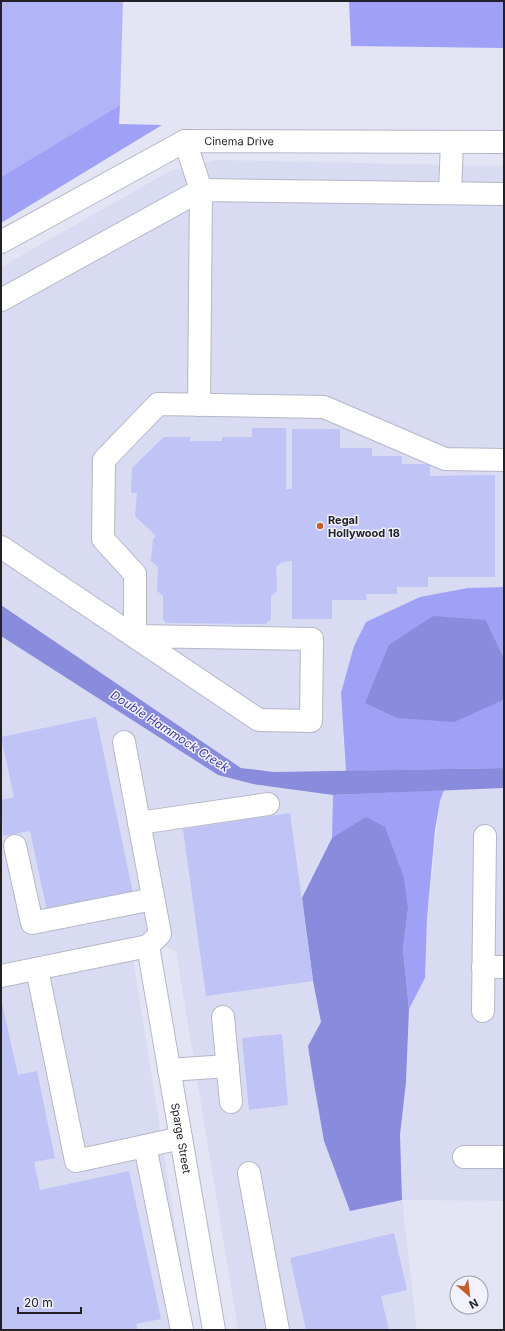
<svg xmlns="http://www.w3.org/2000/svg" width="505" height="1331" viewBox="0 0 505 1331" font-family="Inter,sans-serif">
  <rect width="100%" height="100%" fill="#e3e5f5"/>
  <!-- built -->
  <g fill="#d9dbf3">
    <polygon points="218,160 504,166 504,587 468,588 366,622 343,739 346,771 274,772 241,768 1,605 1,267 170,171"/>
    <polygon points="1,636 218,775 253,784 333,795 332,838 302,898 313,981 321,1022 308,1046 400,1135 406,1082 409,1009 425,978 427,918 440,801 444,790 504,788 504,1201 402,1200 417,1330 238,1330 176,951 144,937 130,939 192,1330 1,1330"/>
  </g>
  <!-- green -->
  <polygon fill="#b1b5f8" points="1,1 123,1 120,105 1,177"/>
  <!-- forest -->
  <g fill="#9ea1f5">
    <polygon points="349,1 504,1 504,48 351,46"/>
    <polygon points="120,105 119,124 162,125 1,223 1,177"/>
    <polygon points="504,587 504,658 486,620 503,701 504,691 504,768 346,771 341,693 354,646 366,622 420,597 468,588"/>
    <polygon points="444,790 440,801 435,830 427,918 425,978 409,1009 403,948 408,910 332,838 333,795"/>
  </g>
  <!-- water -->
  <g fill="#898bdd">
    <polygon points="1,605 241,768 274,772 504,768 504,788 333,795 253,784 218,775 1,636"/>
    <polygon points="433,616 486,620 504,658 503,700 454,722 397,718 365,703 389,645"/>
    <polygon points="366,817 385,827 404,878 408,910 403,948 409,1009 406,1082 400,1135 402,1200 350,1211 324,1141 313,1078 308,1046 321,1022 313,981 302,898 332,838"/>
  </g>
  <!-- building -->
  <g fill="#bfc3f6">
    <polygon points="252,428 286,428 286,489 292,489 292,429 340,429 340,448 372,448 372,456 402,456 402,464 430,464 430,476 495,475 495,577 428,577 428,587 397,587 397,594 366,594 367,600 332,600 332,619 292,619 292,561 282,562 276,567 277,591 271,596 271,620 265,624 166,623 163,619 163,596 157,591 158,567 151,561 153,539 156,536 135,516 137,493 131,493 132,468 164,437 190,437 190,441 222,441 222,437 252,437"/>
    <polygon points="96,717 133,893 47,911 30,831 3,836 1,800 14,797 1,737"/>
    <polygon points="290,813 313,981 206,996 183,829"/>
    <polygon points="1,999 18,1075 37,1071 55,1158 34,1162 40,1190 129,1171 161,1319 136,1324 138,1330 2,1330"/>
    <polygon points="282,1034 288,1105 249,1110 242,1038"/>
    <polygon points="394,1233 407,1290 381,1296 389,1330 306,1330 290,1258"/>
  </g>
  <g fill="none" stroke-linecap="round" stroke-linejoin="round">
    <defs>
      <g id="minor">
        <polyline points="185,141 201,190 199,405"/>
        <polyline points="450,193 452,142"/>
        <path id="s1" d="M1 242 185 141 504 142"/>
        <polyline points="1,300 201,190 504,194"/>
        <polyline points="1,547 259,720 311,721 312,639 135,636"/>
        <polyline points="135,636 135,574 103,539 104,460 158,404 324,407 445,459 504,460"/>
        <polyline points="139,823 268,804"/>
        <polyline points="15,846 32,923 153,899"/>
        <path id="s2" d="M148 946 214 1330"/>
        <polyline points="483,967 504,967"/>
        <polyline points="37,969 76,1161 145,1146 182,1330"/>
        <polyline points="1,976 148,946 160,934 124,742"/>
        <polyline points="483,1011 485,836"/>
        <polyline points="223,1017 231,1102"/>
        <polyline points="169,1070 228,1066"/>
        <polyline points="145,1146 181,1138"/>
        <polyline points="464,1157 504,1157"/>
        <polyline points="249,1173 278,1330"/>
      </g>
    </defs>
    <!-- minor casing -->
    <use href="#minor" stroke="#b5b7c7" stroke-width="24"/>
    <!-- minor -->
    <use href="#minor" stroke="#fff" stroke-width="22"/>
  </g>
  <!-- markers -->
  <circle fill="#c45f2d" stroke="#f1f2fd" stroke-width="1.5" cx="320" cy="526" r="4"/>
  <g text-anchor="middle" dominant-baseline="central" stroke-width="3" stroke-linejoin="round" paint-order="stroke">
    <!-- street labels -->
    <g font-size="11" fill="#212127" stroke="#f1f2fd">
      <text stroke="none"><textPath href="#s1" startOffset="264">Cinema Drive</textPath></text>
      <text stroke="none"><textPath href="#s2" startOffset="195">Sparge Street</textPath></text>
    </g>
    <!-- poi labels -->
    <g font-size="11" font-weight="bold" fill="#212127" stroke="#f1f2fd" text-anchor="start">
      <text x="328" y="520">Regal<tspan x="328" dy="13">Hollywood 18</tspan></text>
    </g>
    <!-- water labels -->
    <g font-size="12" font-style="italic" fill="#433b9b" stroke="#f1f2fd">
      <text transform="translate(170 731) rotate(33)">Double Hammock Creek</text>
    </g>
  </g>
  <!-- border -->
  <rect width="505" height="1331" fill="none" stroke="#212127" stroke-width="4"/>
  <!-- north arrow -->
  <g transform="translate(469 1295) rotate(152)"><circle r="19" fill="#f1f2fd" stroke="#9e9ea7"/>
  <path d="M0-3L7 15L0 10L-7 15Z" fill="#c45f2d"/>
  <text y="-6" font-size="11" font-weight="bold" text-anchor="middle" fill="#212127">N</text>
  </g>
  <!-- scale -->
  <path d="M18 1307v6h63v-6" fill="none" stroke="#212127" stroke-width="2"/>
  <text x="24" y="1307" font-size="12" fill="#212127" stroke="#f1f2fd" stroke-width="3" paint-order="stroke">20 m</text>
</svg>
